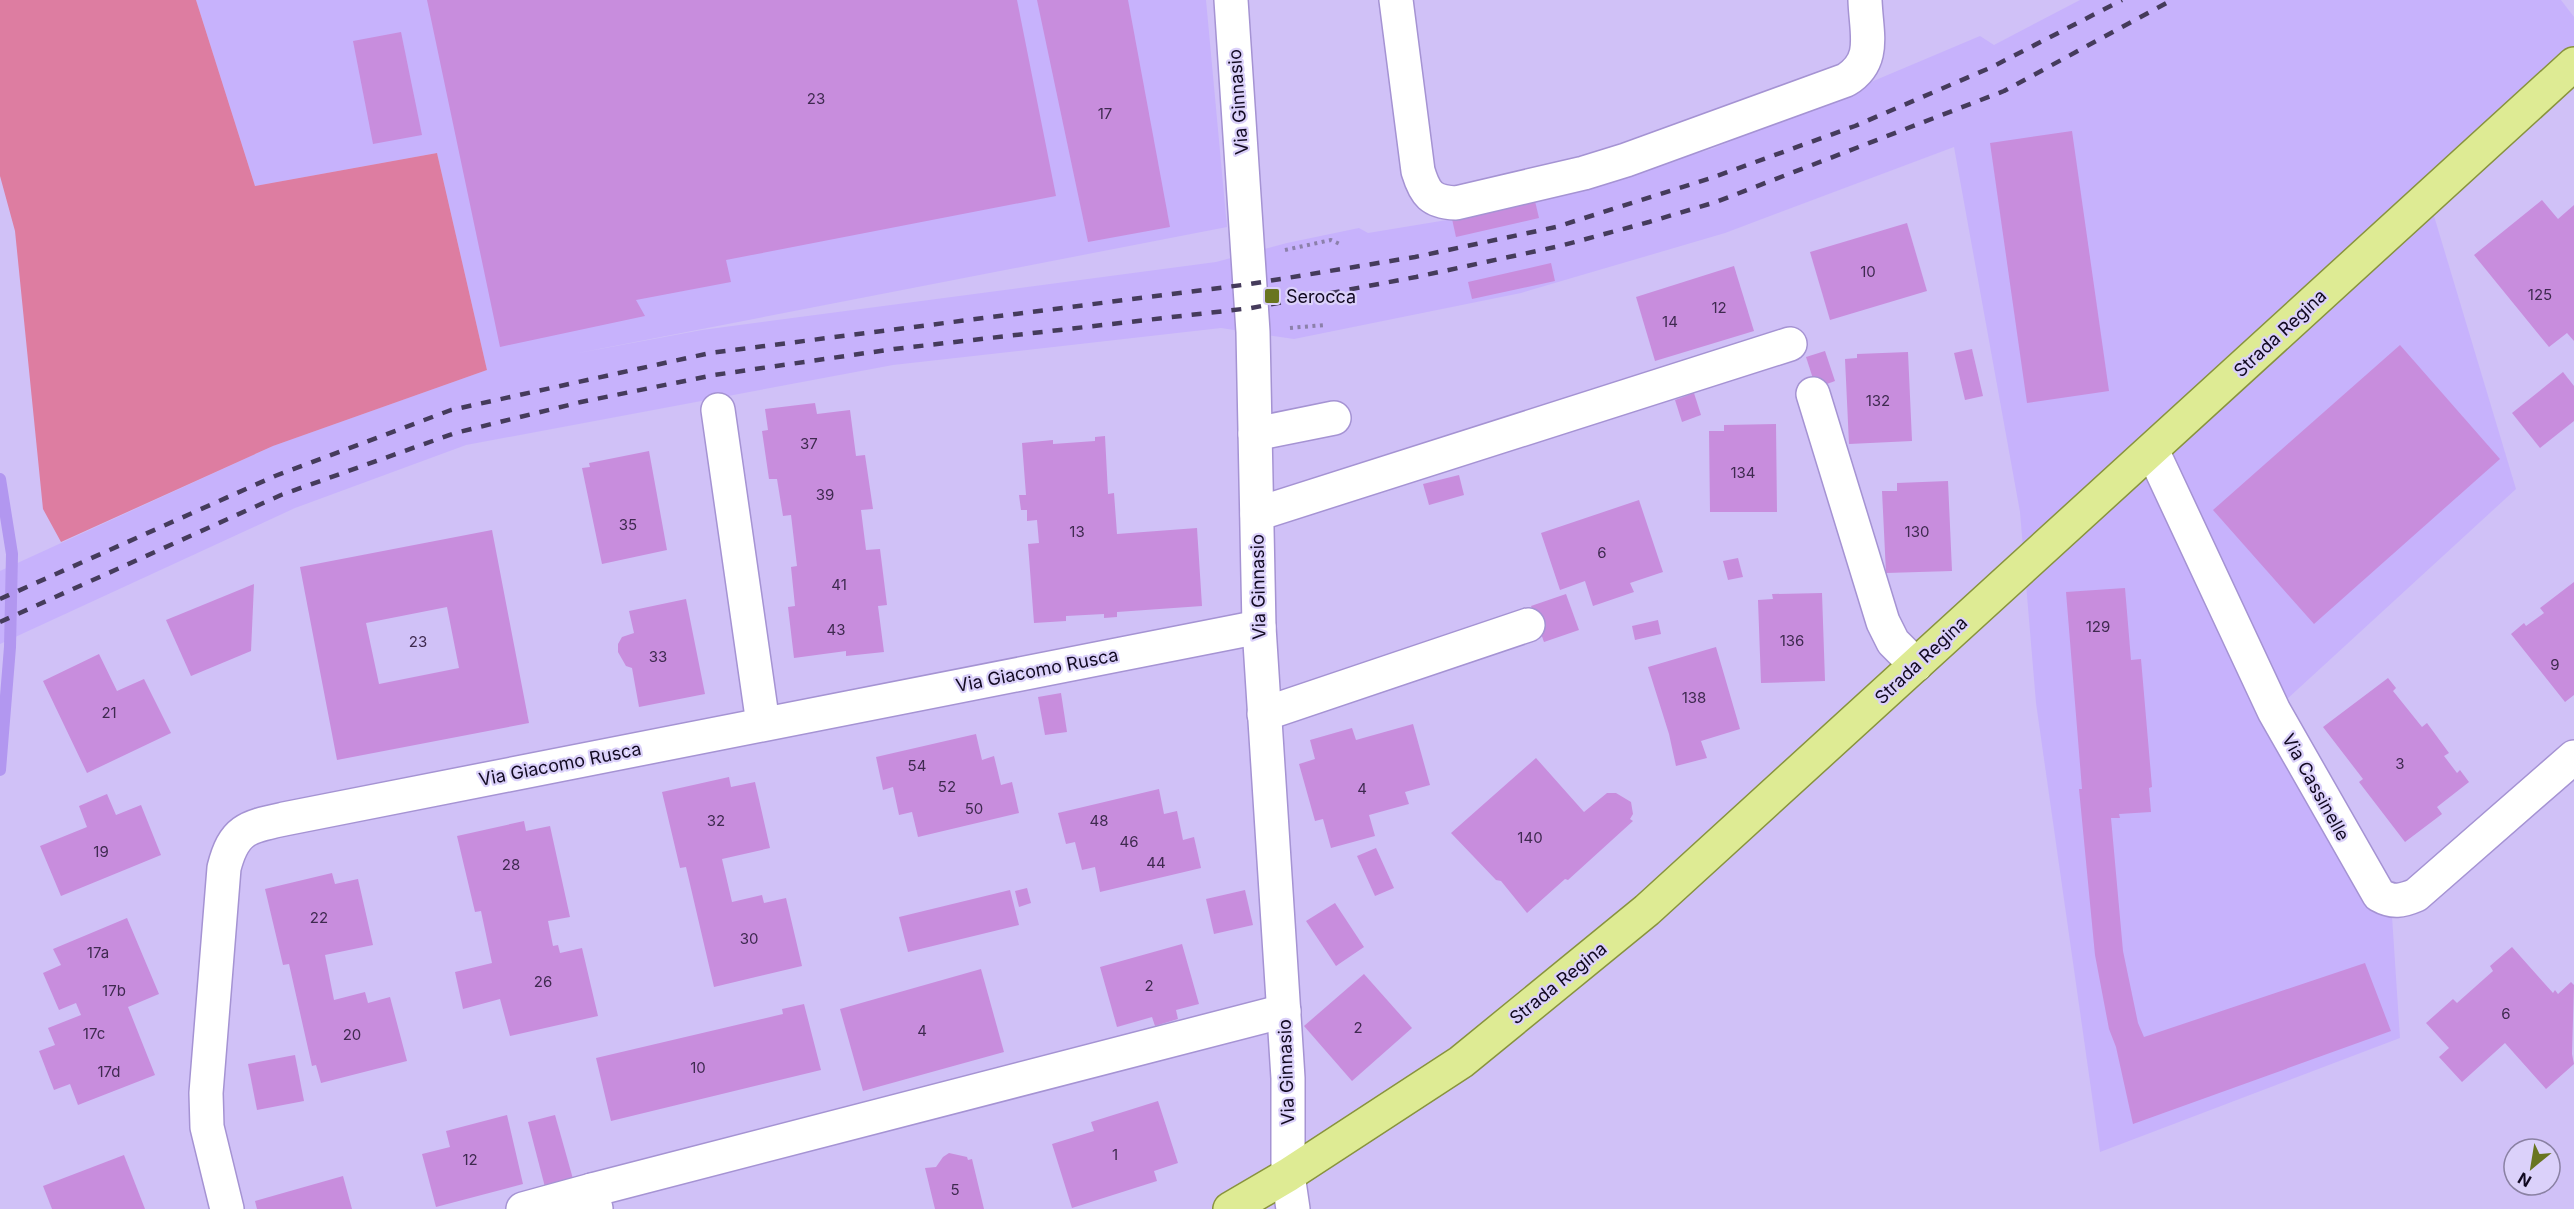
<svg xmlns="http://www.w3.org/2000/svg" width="2574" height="1209" viewBox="0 0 2574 1209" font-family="Inter,sans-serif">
  <rect width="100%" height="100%" fill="#d0c1f7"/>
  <!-- built -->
  <polygon fill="#c7b2fc" points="196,0 1206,0 1227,227 573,354 702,330 1216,262 1287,243 1359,228 1368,233 1453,219 1712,149 1980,36 1994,45 2080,0 2561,0 2574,17 2574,64 2428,196 2516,489 2274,711 2391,901 2400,1038 2100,1152 2036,703 2020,512 1954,147 1725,233 1521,293 1294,339 1221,328 893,365 466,445 295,508 0,644 0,571 273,446 487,370 437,153 255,186"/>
  <!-- green -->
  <polygon fill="#dd7da1" points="0,0 196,0 255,186 437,153 487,370 273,446 61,542 43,509 15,231 0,176"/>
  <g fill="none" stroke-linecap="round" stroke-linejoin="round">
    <!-- stream -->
    <polyline stroke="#b297f0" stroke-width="12" points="0,479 12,554 10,647 0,770"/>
  </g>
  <!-- building -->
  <g fill="#c88ddd" fill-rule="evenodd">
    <polygon points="427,0 1017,0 1056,196 726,260 731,282 636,300 645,316 500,347"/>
    <polygon points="1037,0 1128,0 1170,227 1088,242"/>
    <polygon points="401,32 422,135 373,144 353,41"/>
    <polygon points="2072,131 2109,391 2027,403 1990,143"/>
    <polygon points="2542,200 2558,219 2574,205 2574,341 2567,333 2549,347 2474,255"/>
    <polygon points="1535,201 1539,218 1456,237 1452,219"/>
    <polygon points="1907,223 1927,291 1830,320 1810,252"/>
    <polygon points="1551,263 1555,281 1472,299 1468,282"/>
    <polygon points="1734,266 1754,331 1655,361 1636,297"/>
    <polygon points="2400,345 2500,459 2314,624 2213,510"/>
    <polygon points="1972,349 1983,396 1965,400 1954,353"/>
    <polygon points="1825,351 1835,381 1816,388 1806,357"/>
    <polygon points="1908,352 1912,441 1849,444 1845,359 1857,358 1857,354"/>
    <polygon points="2563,372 2574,386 2574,421 2540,448 2512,413"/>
    <polygon points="1694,393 1701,415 1682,422 1675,400"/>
    <polygon points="815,403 817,414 850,410 856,456 865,455 873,509 861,510 866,550 880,549 887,605 878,606 884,652 846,656 846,651 794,658 788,607 795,606 791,567 797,566 791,515 783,516 777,479 769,479 762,431 768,430 765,409"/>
    <polygon points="1776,424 1777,512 1710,512 1709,431 1724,431 1724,425"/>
    <polygon points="1105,436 1108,494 1114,493 1117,534 1197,528 1202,606 1117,612 1117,617 1104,618 1104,614 1066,616 1066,621 1034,623 1028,544 1039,543 1037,520 1027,521 1027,510 1021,510 1019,495 1026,495 1022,443 1053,440 1053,444 1095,441 1095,437"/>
    <polygon points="649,451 667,550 602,564 582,468 590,467 589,463"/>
    <polygon points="1459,475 1464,495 1429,505 1423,484"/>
    <polygon points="1948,481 1952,571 1886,573 1882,491 1897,491 1897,483"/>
    <polygon points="1639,500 1663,572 1630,583 1634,592 1593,606 1585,581 1560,590 1541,533"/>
    <path d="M492 530 529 723 337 760 300 567ZM447 607 459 668 379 684 366 623Z"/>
    <polygon points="1738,558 1743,577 1728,580 1723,561"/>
    <polygon points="2574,582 2574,695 2565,702 2511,634 2524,623 2526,626 2544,613 2540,608"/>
    <polygon points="254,584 251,651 191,676 166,620"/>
    <polygon points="2125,588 2131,660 2141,659 2152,787 2149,788 2151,812 2119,814 2120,818 2111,818 2123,951 2138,1023 2144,1037 2365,963 2391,1031 2133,1124 2116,1047 2109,1029 2095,955 2079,789 2082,789 2066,592"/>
    <polygon points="1822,593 1825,681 1761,683 1758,600 1773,599 1772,594"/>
    <polygon points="1566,594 1579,630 1544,642 1531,606"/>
    <polygon points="686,599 705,694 639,707 632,668 626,666 618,652 618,644 622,637 634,633 629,611"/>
    <polygon points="1658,620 1661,634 1635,640 1632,626"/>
    <polygon points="1716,647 1740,729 1701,741 1707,758 1676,766 1669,734 1648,667"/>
    <polygon points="99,654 117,691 144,679 171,733 87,773 43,681"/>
    <polygon points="2388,678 2396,688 2393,691 2422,727 2427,723 2449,753 2444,756 2457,773 2460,770 2469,782 2437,807 2442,814 2405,842 2359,782 2363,779 2323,727"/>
    <polygon points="1061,693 1067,732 1045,735 1038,697"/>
    <polygon points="1413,724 1430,785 1405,792 1409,804 1369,815 1375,836 1331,848 1323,819 1315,821 1299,764 1315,759 1310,740 1352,728 1356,740"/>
    <polygon points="976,734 982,760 994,756 1001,785 1012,782 1019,813 918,837 912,812 899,815 893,787 883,790 876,757"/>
    <polygon points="1536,758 1584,812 1607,793 1616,793 1631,802 1633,814 1630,819 1633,821 1568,880 1565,879 1527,913 1501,881 1496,880 1451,833"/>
    <polygon points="729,777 731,787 755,782 770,848 722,859 732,902 762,895 764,903 786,898 802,966 714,987 686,867 680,868 662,792"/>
    <polygon points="1159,789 1164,814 1177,811 1183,840 1194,837 1201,868 1100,892 1095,867 1082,870 1075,842 1066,844 1058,813"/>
    <polygon points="107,794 116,815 141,805 161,855 61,896 40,846 87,827 79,806"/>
    <polygon points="524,821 526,831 550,826 570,917 548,921 553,946 558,945 560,953 582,948 598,1016 510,1036 500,999 463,1009 455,972 492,963 481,911 475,912 457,836"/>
    <polygon points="1376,848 1394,888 1375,896 1357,856"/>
    <polygon points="332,873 335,884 358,879 373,945 325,955 334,1000 365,992 368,1003 390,997 407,1061 321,1083 316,1065 312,1066 289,964 283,965 265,889"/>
    <polygon points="1027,888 1031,903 1019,907 1015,891"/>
    <polygon points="1010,890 1019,925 908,952 899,917"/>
    <polygon points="1245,890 1253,925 1214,934 1206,899"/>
    <polygon points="1335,903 1364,947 1336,966 1306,921"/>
    <polygon points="127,918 159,994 128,1007 155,1075 78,1105 70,1084 54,1090 39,1051 55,1045 48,1028 81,1015 76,1003 59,1010 43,973 61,965 53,949"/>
    <polygon points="1182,944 1199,1004 1176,1010 1178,1019 1155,1026 1152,1017 1117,1027 1100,967"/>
    <polygon points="2512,947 2553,993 2555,990 2558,994 2571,982 2574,985 2572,1054 2574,1064 2546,1089 2505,1043 2462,1082 2439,1057 2449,1048 2426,1023 2453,999 2457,1003 2493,971 2490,966"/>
    <polygon points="981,969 1004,1052 863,1091 840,1009"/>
    <polygon points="1364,974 1412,1028 1352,1081 1304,1026"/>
    <polygon points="804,1004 821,1070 611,1121 596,1058 783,1014 782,1009"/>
    <polygon points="295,1055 304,1101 257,1110 248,1064"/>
    <polygon points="1158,1101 1178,1163 1154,1171 1157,1181 1072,1208 1052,1144 1094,1131 1091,1122"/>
    <polygon points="507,1115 523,1184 436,1207 422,1154 450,1147 446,1131"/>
    <polygon points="555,1115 573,1179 545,1187 528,1122"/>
    <polygon points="949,1153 967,1157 968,1160 972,1159 984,1209 935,1209 925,1168 936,1167 943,1157"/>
    <polygon points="124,1155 145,1209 52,1209 43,1186"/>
    <polygon points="343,1176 352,1209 257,1209 255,1201"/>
  </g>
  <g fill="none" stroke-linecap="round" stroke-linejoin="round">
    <defs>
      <g id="minor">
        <polyline points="1231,0 1253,332 1259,627 1288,1078 1288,1175 1293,1209"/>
        <path d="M1396 0 1418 171C1425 194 1431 202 1456 203L1584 173 1626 160 1846 80C1877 61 1866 33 1865 0"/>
        <polyline points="1813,394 1883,622 1893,642 1916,665"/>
        <polyline points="718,410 763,724"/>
        <polyline points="1255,434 1334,418"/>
        <path d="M2152 450 2274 711 2379 895C2393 903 2402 901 2416 895L2574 757"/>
        <polyline points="1257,514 1790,344"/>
        <polyline points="1264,714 1528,625"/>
        <path d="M227 1209 207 1127 206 1093 224 868C234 829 247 827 284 819L1259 627"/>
        <polyline points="523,1209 592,1190"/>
        <polyline points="596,1209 592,1190 1284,1011"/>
      </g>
      <polyline id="major" points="1230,1209 1288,1175 1461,1062 1647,910 2574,64"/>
    </defs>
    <!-- minor casing -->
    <use href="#minor" stroke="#a593d3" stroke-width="36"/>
    <!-- major casing -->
    <use href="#major" stroke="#88933d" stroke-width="36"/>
    <!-- path -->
    <g stroke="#8c80ab" stroke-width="4" stroke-dasharray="3 4.5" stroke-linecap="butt">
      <polyline points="1285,250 1331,240 1342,245"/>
      <polyline points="1290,328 1325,325"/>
    </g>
    <!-- minor -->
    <use href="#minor" stroke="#fff" stroke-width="33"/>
    <!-- major -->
    <use href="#major" stroke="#deeb94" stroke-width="33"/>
    <!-- rail -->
    <g stroke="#453b5b" stroke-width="4.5" stroke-dasharray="10 10" stroke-linecap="butt">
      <polyline points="0,599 275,476 451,410 710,353 1250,284 1415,257 1556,227 1714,177 1855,126 1992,67 2122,0"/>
      <polyline points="0,622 281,495 455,433 581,402 714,375 894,349 1251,308 1416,277 1560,246 1649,222 1716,202 2004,91 2172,0"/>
    </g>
  </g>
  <!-- markers -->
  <rect fill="#697520" stroke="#dbd1fa" stroke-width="2" x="1264" y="288" width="16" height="16" rx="3"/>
  <g text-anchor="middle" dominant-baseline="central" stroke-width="4.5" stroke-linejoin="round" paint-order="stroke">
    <!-- number labels -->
    <g font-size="15" fill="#3f2a50">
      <text x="816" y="98">23</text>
      <text x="1105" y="113">17</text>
      <text x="1868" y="271">10</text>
      <text x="2540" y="294">125</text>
      <text x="1719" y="307">12</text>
      <text x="1670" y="321">14</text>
      <text x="1878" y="400">132</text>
      <text x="809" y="443">37</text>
      <text x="1743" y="472">134</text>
      <text x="825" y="494">39</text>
      <text x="628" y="524">35</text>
      <text x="1077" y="531">13</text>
      <text x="1917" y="531">130</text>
      <text x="1602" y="552">6</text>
      <text x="839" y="584">41</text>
      <text x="2098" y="626">129</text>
      <text x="836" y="629">43</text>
      <text x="1792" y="640">136</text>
      <text x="418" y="641">23</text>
      <text x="658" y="656">33</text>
      <text x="2555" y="664">9</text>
      <text x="1694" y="697">138</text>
      <text x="109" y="712">21</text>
      <text x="2400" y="763">3</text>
      <text x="917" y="765">54</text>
      <text x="947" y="786">52</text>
      <text x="1362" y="788">4</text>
      <text x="974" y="808">50</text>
      <text x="716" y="820">32</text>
      <text x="1099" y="820">48</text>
      <text x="1530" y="837">140</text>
      <text x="1129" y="841">46</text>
      <text x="101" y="851">19</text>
      <text x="1156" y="862">44</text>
      <text x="511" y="864">28</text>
      <text x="319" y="917">22</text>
      <text x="749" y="938">30</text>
      <text x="98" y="952">17a</text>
      <text x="543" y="981">26</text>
      <text x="1149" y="985">2</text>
      <text x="114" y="990">17b</text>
      <text x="2506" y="1013">6</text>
      <text x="1358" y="1027">2</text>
      <text x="922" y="1030">4</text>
      <text x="94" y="1033">17c</text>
      <text x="352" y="1034">20</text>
      <text x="698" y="1067">10</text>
      <text x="109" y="1071">17d</text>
      <text x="1115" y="1154">1</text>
      <text x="470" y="1159">12</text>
      <text x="955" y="1189">5</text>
    </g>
    <!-- street labels -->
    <g font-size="18" fill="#110921" stroke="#dbd1fa">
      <text transform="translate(1238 102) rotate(-94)">Via Ginnasio</text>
      <text transform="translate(2280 333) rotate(-43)">Strada Regina</text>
      <text transform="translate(1258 587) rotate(-91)">Via Ginnasio</text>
      <text transform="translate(1921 660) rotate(-43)">Strada Regina</text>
      <text transform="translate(1037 670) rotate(-11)">Via Giacomo Rusca</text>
      <text transform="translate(560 764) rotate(-11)">Via Giacomo Rusca</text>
      <text transform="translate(2316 787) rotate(61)">Via Cassinelle</text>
      <text transform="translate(1558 983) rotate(-39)">Strada Regina</text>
      <text transform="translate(1286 1072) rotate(-92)">Via Ginnasio</text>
    </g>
    <!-- poi labels -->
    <g font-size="18" fill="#110921" stroke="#dbd1fa" text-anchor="start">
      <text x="1286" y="296">Serocca</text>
    </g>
  </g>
  <!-- north arrow -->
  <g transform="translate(2532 1167) rotate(210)"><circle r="28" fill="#dbd1fa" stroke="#8a81a3" stroke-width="1.5"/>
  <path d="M0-4.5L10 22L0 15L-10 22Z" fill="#697520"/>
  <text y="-9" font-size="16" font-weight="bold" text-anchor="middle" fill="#110921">N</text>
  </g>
</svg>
